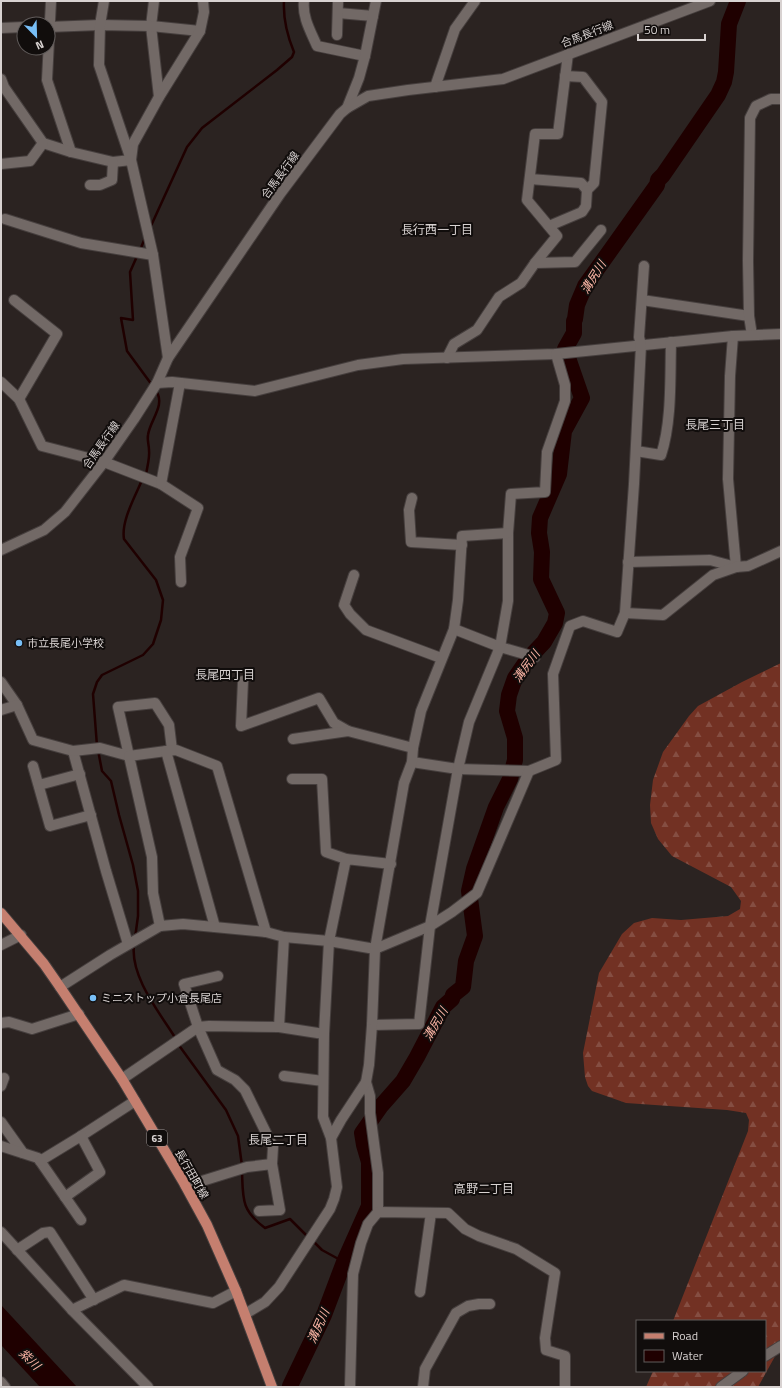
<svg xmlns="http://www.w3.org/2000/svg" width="782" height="1388" viewBox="0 0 782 1388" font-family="'Titillium Web','Noto Sans JP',sans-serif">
  <defs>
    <pattern id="forest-firs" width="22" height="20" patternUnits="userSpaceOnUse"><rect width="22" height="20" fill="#723123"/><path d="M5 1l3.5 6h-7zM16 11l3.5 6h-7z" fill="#854e42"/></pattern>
  </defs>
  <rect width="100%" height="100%" fill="#2b2321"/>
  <!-- forest -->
  <polygon fill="url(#forest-firs)" points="781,663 781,1348 778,1351 758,1387 646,1387 653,1371 765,1371 765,1321 673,1321 748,1131 749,1120 746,1113 727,1110 626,1103 592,1091 588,1086 585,1077 583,1053 599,973 622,934 634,923 652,918 681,920 728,916 740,909 741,901 731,887 672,856 658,839 651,823 650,805 653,780 663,752 689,716 698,706 742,682"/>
  <!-- water -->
  <polygon fill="#1f0000" points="1,1305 77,1387 40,1387 1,1345"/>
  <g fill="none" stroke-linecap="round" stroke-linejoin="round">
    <!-- stream -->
    <g stroke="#1f0000" stroke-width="2.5">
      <path d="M150 228 187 147 202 128 277 70 292 57 294 52C287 35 283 19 284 1"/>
      <polyline points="140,250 145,238"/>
      <polyline points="138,254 130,272 133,320 121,318 127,351 152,385"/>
      <path d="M146 475C147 467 150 458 149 450 149 445 147 440 148 435 150 420 166 405 156 391"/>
      <path d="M97 746 93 694 97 682 102 675 143 655 153 644 161 620 163 600 156 580 124 539C121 521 135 497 142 480"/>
      <polyline points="98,750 102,771 111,781 119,815 133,865 138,891 138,916 135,938"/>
      <path d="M134 945C130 977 160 1013 176 1039"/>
      <polyline points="178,1044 226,1110 238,1136 242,1166"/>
      <path d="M242 1171C243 1199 241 1210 265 1228L290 1219 308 1237"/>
      <polyline points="312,1240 322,1250 344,1262"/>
    </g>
    <!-- river -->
    <polyline stroke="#1f0000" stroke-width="16" points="290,1386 324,1315 344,1262 369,1206 369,1162 364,1145 362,1133 381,1106 403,1081 417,1057 443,1007 452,999 453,995 463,987 466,961 475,936 469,891 474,869 496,807 510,779 515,760 515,738 507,711 509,695 515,678 528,659 544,642 555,623 557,613 541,579 542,552 539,533 540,518 559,474 564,431 582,398 565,349 574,333 574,321 575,319 577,305 585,286 657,185 658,180 663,175 718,95 724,82 726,72 729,24 738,1"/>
    <defs>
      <g id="street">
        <polyline points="51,1 47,80 71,152"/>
        <polyline points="154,1 151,26 159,97"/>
        <path d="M304 1C302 17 311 32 317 46L365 56"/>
        <polyline points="338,13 373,16"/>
        <polyline points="48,27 100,25 151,26 200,31"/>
        <polyline points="1,28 24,27"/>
        <polyline points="337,35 338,1"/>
        <polyline points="1,79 4,87 43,143 71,152 113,162 131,160 133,144 159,97 200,31 204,12 203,1"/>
        <polyline points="435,87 455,29 475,1"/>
        <polyline points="1,164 30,161 43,143"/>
        <polyline points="530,179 581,183 587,190 594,183 602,102 583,77 565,76"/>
        <polyline points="90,185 100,185 112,180 113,162"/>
        <polyline points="5,219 81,243 153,255"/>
        <polyline points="549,226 582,212 586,206 587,190"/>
        <polyline points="535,263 557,236 527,200 535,134 558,134 568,54"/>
        <polyline points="14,300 57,334 19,399"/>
        <polyline points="642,300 749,316"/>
        <polyline points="752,335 749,316 748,261 750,118 756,106 771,99 781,99"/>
        <polyline points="733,336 730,376 728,479 736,567"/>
        <polyline points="447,358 454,344 477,330 499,297 521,283 535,263 575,262 601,230"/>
        <polyline points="1,382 19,399 42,446 104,462 161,484 198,508 180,557 181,582"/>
        <polyline points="157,383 172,382 255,391 358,365 403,359 556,354 733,336 781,334"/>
        <path d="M636 451 661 455C672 422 670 377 671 342"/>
        <polyline points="161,484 180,383"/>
        <polyline points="412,498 409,510 411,542 462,545"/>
        <polyline points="628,562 710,560 736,567"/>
        <polyline points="354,575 344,605 350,614 366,630 441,658"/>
        <polyline points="625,613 663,615 713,575 736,567 748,566 781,551"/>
        <polyline points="454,629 500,647 535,657"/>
        <polyline points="243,681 241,726 319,698 334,723 348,731"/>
        <polyline points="1,682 17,705 33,740 73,751 106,871 128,944"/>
        <polyline points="1,710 17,705"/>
        <polyline points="293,739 348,731 413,748"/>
        <polyline points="73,751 100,748 129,756 118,707 155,703 169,725 172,750"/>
        <polyline points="412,762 458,769 529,771 556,760 553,674 570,626 583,621 617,632 625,613 634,484 641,345 639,337 644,266"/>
        <polyline points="33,766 50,826 91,815"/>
        <polyline points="292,779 322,779 326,852 346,859"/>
        <polyline points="39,785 80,774"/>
        <polyline points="160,926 153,893 152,857 129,756 166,751"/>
        <polyline points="215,927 166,751 176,750 217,766 266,932"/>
        <polyline points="1,945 21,935"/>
        <polyline points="218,976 184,984 198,1027 217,1070 235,1080 245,1090 273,1147 272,1164"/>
        <polyline points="60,987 110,955 160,926 183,924 266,932 284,937 329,941 375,949 430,926 452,912 477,893 529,771"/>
        <polyline points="1,1023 9,1022 32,1029 79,1014"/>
        <polyline points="372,1025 419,1024 430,926 458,769 469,722 500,647 508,601 508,533 511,494 545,492 547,452 565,401 565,385 556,354"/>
        <polyline points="279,1027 284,937"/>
        <polyline points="284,1076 323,1081"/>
        <polyline points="122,1079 198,1027 209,1026 279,1027 324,1034"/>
        <polyline points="366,1082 370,1096 370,1113 378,1173 378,1212"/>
        <polyline points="1,1086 4,1078"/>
        <polyline points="1,1122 23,1153"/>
        <polyline points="81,1136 135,1101"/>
        <polyline points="331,1138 341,1120 366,1082 369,1065 372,1025 375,949 404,783 412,762 413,748 421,711 454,629 458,600 462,536 508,533"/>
        <polyline points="1,1146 38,1158 81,1220"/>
        <polyline points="40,1161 81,1136 100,1172 65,1197"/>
        <polyline points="186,1186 247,1167 272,1164 280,1210 259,1211"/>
        <polyline points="1,1232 72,1310 148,1387"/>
        <polyline points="17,1250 43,1233 50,1232 94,1300"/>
        <polyline points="420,1292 431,1213"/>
        <polyline points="72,1310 124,1285 213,1303 236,1291"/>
        <polyline points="245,1314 265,1302 279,1287 330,1209 334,1199 337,1187 331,1138 323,1117 324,1034 329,941 346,859 391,864"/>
        <polyline points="765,1356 781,1346"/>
        <polyline points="1,1382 5,1387"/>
        <polyline points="350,1387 353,1274 361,1243 368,1224 378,1212 448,1213 465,1229 479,1236 516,1249 555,1273 545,1338 546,1350 565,1356 565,1387"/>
        <polyline points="423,1387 425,1369 456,1313 468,1306 479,1304 490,1304"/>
        <polyline points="721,1387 743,1371"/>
      </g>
      <g id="secondary">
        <polyline points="104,1 100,25 99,65 131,160 153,255 168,358"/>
        <polyline points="347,108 359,78 365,56 376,1"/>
        <polyline points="1,550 44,530 65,512 104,462 134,419 157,383 168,358 280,194 340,114 347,108 368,96 408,90 503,79 710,1"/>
      </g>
      <polyline id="primary" points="1,913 44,964 60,987 122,1079 184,1183 207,1225 236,1291 272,1387"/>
    </defs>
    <!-- street casing -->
    <use href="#street" stroke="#463f3e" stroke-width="12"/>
    <!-- secondary casing -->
    <use href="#secondary" stroke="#463f3e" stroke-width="12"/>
    <!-- primary casing -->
    <use href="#primary" stroke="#463f3e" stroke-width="12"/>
    <!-- street -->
    <use href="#street" stroke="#726966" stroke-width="10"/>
    <!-- secondary -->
    <use href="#secondary" stroke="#726966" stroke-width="10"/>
    <!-- primary -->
    <use href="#primary" stroke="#c57f6f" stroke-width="10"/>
  </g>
  <!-- markers -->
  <g fill="#78bff7" stroke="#110d0c" stroke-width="1.5">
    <circle cx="19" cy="643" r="4"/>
    <circle cx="93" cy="998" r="4"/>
  </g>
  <g text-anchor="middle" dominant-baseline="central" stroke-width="4" stroke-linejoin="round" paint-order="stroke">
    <!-- shield labels -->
    <rect fill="#110d0c" stroke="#9c9796" stroke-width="1" x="147" y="1130" width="20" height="16" rx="3"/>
    <g font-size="10" font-weight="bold" fill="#d8d2d1">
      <text x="157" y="1138">63</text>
    </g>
    <!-- street labels -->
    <g font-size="11" fill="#d8d2d1" stroke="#110d0c">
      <text transform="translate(587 34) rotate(-21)">合馬長行線</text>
      <text transform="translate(280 175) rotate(-54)">合馬長行線</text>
      <text transform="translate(101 445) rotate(-55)">合馬長行線</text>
      <text transform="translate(192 1174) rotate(60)">長行田町線</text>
    </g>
    <!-- poi labels -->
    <g font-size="11" fill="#d8d2d1" stroke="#110d0c" text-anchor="start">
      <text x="27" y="643">市立長尾小学校</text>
      <text x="101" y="998">ミニストップ小倉長尾店</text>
    </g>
    <!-- neighbourhood labels -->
    <g font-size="12" fill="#d8d2d1" stroke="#110d0c">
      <text x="437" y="229">長行西一丁目</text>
      <text x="715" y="424">長尾三丁目</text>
      <text x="225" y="674">長尾四丁目</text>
      <text x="278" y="1139">長尾二丁目</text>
      <text x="484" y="1188">高野二丁目</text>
    </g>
    <!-- water labels -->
    <g font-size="12" font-style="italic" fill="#fab4a4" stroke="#110d0c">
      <text transform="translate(593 277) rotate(-58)">溝尻川</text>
      <text transform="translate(526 666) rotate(-54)">溝尻川</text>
      <text transform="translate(435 1024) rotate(-60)">溝尻川</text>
      <text transform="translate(318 1326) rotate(-66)">溝尻川</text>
      <text transform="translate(30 1359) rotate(44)">紫川</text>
    </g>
  </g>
  <!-- border -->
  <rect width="782" height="1388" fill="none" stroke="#d8d2d1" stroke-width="4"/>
  <!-- legend -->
  <rect x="636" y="1320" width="130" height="52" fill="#110d0c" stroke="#615c5b"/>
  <rect x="644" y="1333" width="20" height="6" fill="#c57f6f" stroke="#615c5b"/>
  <text x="672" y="1340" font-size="12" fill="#d8d2d1">Road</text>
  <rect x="644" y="1350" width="20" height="12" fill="#1f0000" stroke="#615c5b"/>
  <text x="672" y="1360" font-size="12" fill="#d8d2d1">Water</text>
  <!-- north arrow -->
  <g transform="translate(36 36) rotate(157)"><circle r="19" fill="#110d0c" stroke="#615c5b"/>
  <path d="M0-3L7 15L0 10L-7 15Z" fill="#78bff7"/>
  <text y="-6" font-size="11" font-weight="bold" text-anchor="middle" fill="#d8d2d1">N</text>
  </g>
  <!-- scale -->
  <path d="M638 34v6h67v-6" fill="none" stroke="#d8d2d1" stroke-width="2"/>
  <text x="644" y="34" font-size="12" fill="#d8d2d1" stroke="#110d0c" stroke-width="3" paint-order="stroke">50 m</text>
</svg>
